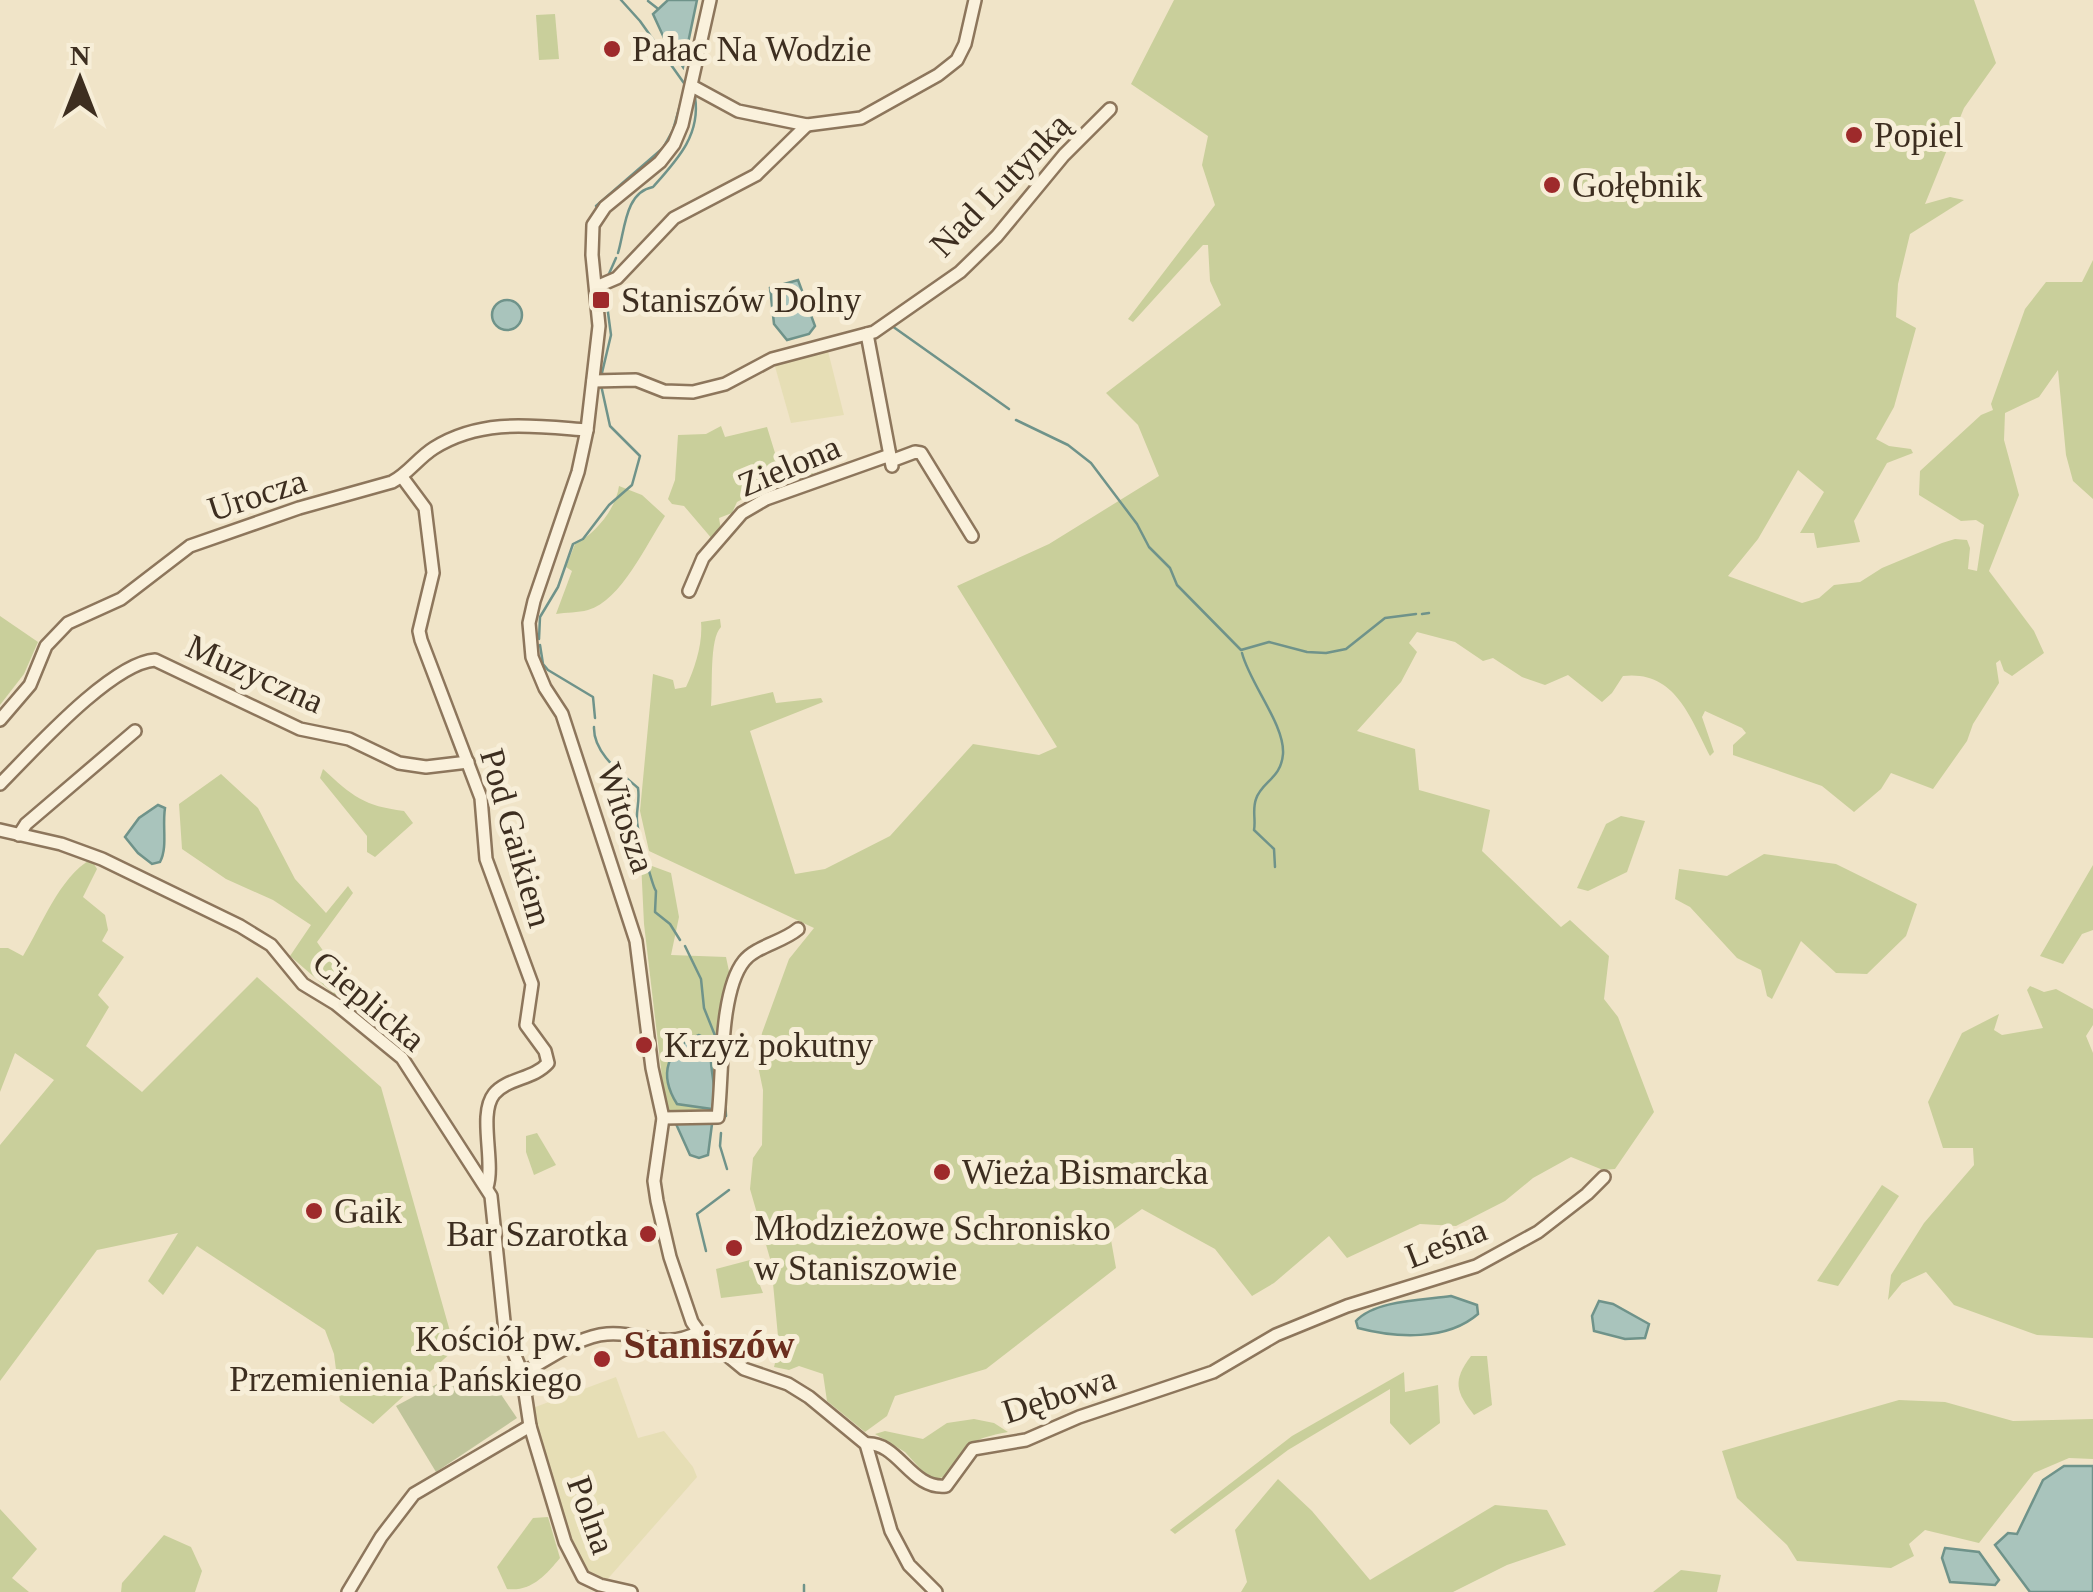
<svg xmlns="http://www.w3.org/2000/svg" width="2093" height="1592" viewBox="0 0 2093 1592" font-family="Georgia,serif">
  <rect width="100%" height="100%" fill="#f0e4c8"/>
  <!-- farmland -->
  <g fill="#e6deb5">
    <polygon points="827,347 844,415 791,423 774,363"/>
    <polygon points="616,1377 638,1438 664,1431 693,1467 697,1477 605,1582 584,1573 565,1524 530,1409"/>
  </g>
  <!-- green -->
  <g fill="#c9cf9b">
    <path d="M1174 0H1974L1996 63 1964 108 1925 204 1950 197 1964 200 1910 234 1898 284 1896 317 1916 328 1894 407 1876 439 1889 446 1911 449 1913 453 1887 463 1854 521 1860 542 1817 548 1814 533H1800L1824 492 1798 470 1758 539 1728 576 1802 603 1819 598 1834 585 1860 582 1882 568 1942 543 1955 539 1967 540 1970 548 1968 569 1977 571 1984 525 1976 520 1961 521 1919 495 1920 471 1981 415 1993 410 1991 404 2025 309 2046 282H2082L2093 260V499L2073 481 2066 455 2058 370 2039 397 2005 413 2004 440 2019 495 1989 571 2034 631 2044 653 2012 676 2004 671 2000 660 1996 663 1999 683 1973 724 1967 741 1933 789 1891 773 1881 789 1854 812 1822 786 1733 755V745L1746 733 1742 728 1705 711 1702 717 1714 752 1710 756C1690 717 1675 670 1623 676L1612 693 1602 702 1568 675 1545 685 1522 677 1493 658 1483 661 1455 642 1417 632 1409 643 1417 652 1401 682 1357 731 1415 749 1419 790 1490 810 1482 851 1561 927 1570 920 1609 956 1604 999 1618 1017 1654 1112 1615 1169 1603 1170 1571 1157 1533 1178 1505 1201 1456 1226 1420 1224 1347 1258 1329 1236 1274 1283 1252 1296 1215 1249 1142 1209 1113 1230 1111 1240 1116 1268 986 1369 895 1396 887 1416 865 1432 827 1401 823 1374 799 1366 789 1370 774 1367 779 1347 771 1262 750 1189 753 1158 762 1145 763 1090 757 1061 762 1033 789 959 814 928 649 851 640 811 653 674 673 680 675 689 686 687C695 668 703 643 701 622L720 619 721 627C709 639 713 687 711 706L773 692 776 703 821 698 823 702 750 731 795 874 825 869 890 836 973 744 1039 755 1057 747 957 586 1049 544 1159 476 1138 425 1106 393 1221 305 1210 281 1208 245H1203L1133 322 1128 319 1215 205 1202 165 1208 136 1131 84Z"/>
    <polygon points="555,14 559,59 539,60 536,15"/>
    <polygon points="721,426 725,437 767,427 779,466 827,460 837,463 762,496 754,493 737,502 732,513 719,518 721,530 713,540 684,506 672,504 668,499 675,480 678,435 706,434"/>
    <path d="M619 486 642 495 665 516C647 543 621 601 588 610 578 613 566 612 556 614L572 571 566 567 575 544C595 534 616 509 619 486Z"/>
    <polygon points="0,616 38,642 24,674 0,705"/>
    <path d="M323 769C352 796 364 806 404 811L413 823 375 857 367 852V836L320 778Z"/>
    <polygon points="221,774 258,808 295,879 326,913 348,886 353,893 317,942 340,975 349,995 342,1001 290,956 311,925 273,900 226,879 182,849 179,804"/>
    <polygon points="1621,816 1645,821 1627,872 1588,891 1577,888 1606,824"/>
    <polygon points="1764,854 1836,864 1917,904 1906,936 1867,974 1836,973 1801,941 1772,999 1767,996 1761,970 1737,958 1690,907 1675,899 1679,869 1727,876"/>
    <path d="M91 859 97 869 83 897 105 915 108 930 102 941 124 957 98 995 109 1007 86 1046 142 1092 257 977 381 1087 455 1349 373 1424 340 1401 334 1354 325 1330 197 1246 163 1295 148 1281 178 1233 97 1250 0 1381V1145L54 1080 15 1053 0 1092V948H8L23 956C42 925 59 878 91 859Z"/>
    <polygon points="641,862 671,873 679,917 671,955 726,957 730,976 716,1102 711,1112 666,1111 644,924"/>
    <polygon points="2093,865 2093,930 2082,934 2063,964 2040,956"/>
    <polygon points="2030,986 2044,992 2056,989 2093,1009 2093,1025 2086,1036 2093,1053 2093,1338 2037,1335 1954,1305 1926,1272 1902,1283 1888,1300 1891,1275 1924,1223 1974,1165 1973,1148 1943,1148 1928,1102 1962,1033 1999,1014 1994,1030 2002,1035 2043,1028 2027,990"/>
    <polygon points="537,1133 556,1165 534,1175 526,1152 526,1136"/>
    <polygon points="1882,1185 1899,1196 1838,1286 1817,1281"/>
    <polygon points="750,1260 763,1293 721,1298 716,1269"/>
    <path d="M1471 1356H1487L1492 1405 1474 1415C1456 1392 1452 1381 1471 1356Z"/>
    <polygon points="1404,1372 1405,1392 1438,1385 1440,1423 1410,1445 1390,1423 1390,1389 1288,1450 1175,1534 1170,1530 1292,1436"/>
    <polygon points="1899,1400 1945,1402 2013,1421 2093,1419 2093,1459 2069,1458 2034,1473 1979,1543 1925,1530 1909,1544 1914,1556 1891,1568 1797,1561 1787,1545 1737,1498 1722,1451"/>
    <path d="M974 1419 994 1423 1008 1432C971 1439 965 1444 947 1476L936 1479 925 1474 905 1452 875 1434 885 1431 923 1439 947 1423Z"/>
    <polygon points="1278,1479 1312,1511 1370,1580 1495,1505 1547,1510 1566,1545 1507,1565 1453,1592 1241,1592 1247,1582 1235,1530"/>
    <polygon points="0,1509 37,1549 12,1578 29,1592 0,1592"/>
    <path d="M548 1517 560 1558C546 1575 531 1592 507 1589L497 1567 533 1518Z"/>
    <polygon points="164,1535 191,1547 202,1571 195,1592 121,1592 122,1583"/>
    <polygon points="1681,1570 1721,1575 1717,1592 1653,1592"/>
  </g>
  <!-- cemetery -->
  <polygon fill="#bfc49a" points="439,1383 496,1387 517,1418 436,1472 396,1406"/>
  <!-- water -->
  <g fill="#a9c4bc" stroke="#6f938a" stroke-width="2.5">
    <polygon points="668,0 697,0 683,67 664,38 653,14"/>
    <polygon points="798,280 815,326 809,334 787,340 774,324 770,288"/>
    <circle cx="507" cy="315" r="15"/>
    <path d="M158 805 165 808C162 826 168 847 160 862L152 864 138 853 125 837 139 818Z"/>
    <path d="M699 1035 713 1042C706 1068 719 1082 712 1109L677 1104C658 1074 667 1048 699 1035Z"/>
    <polygon points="683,1121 712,1124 708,1155 699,1158 690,1155 676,1124"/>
    <path d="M1451 1296 1477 1305 1478 1314C1447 1341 1396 1338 1358 1328L1356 1321C1375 1300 1424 1300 1451 1296Z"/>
    <polygon points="1599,1301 1613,1304 1649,1324 1645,1338 1625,1339 1594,1331 1592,1316"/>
    <polygon points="2064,1466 2093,1466 2093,1592 2030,1592 1995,1545 2008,1533 2017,1534 2043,1480"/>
    <polygon points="1945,1548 1979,1552 1999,1580 1995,1585 1950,1582 1942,1558"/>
  </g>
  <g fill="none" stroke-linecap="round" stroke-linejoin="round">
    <!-- stream -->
    <g stroke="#6f938a" stroke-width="2.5">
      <polyline points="621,0 640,21 686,86"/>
      <polyline points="648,1 657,8"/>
      <polyline points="596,206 663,148 673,130 682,98"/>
      <path d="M618 253C625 230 625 192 653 187 677 160 701 135 695 97"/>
      <polyline points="608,276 616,258"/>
      <polyline points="892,326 1009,409"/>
      <polyline points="601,377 611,335 605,290"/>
      <polyline points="1016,420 1068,445 1091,463 1137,524 1149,547 1170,568 1177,585 1241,650 1269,642 1307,652 1326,653 1346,649 1385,618 1416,614"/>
      <polyline points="1422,614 1429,613"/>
      <polyline points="539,639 540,617 558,587 573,544 583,539 609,505 632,485 640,456 610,426 601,385"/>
      <polyline points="540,645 543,664 548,670 593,697 595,718"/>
      <path d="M1242 653C1250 684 1285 725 1283 754 1281 779 1262 781 1256 799 1252 810 1256 820 1254 830L1274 849 1275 867"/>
      <path d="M594 727C593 753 621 773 638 788 640 801 636 810 637 821 637 829 653 888 656 891L655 912 670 924 680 940"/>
      <polyline points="685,946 701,979 704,1008 716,1038 714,1059"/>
      <polyline points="725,1099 726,1116"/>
      <polyline points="721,1133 720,1146 727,1169"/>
      <polyline points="706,1251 697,1214 729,1190"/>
      <polyline points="804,1585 804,1592"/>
    </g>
    <defs>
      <g id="minor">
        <polyline points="710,0 682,125 674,144 660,162 605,207 593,225 592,255 599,326 587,430 578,472 534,601 529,623 532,657 545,688 562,714 636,941 652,1068 663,1118 654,1181 657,1201 670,1257 692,1322 699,1332 744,1369 788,1384 809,1397 866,1444 891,1531 909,1565 936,1592"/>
        <polyline points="692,86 738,111 807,125 861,118 938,75 957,60 965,44 975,0"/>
        <polyline points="596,287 617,278 674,218 756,175 807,125"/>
        <polyline points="867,334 892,466"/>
        <polyline points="593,381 636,380 664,391 693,392 725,384 772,359 874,332 960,272 997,236 1064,155 1110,109"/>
        <polyline points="891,461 915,452 921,453 972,536"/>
        <path d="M402 477 425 508 433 573 419 631 421 640 481 798 486 859 532 984 526 1025 545 1051 548 1063C534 1079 507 1078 494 1094 478 1114 495 1162 487 1187"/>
        <polyline points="689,591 703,558 742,513 766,499 890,455"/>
        <path d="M0 720 30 685 46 646 68 623 121 599 190 546 299 508 392 482C408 474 418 458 434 448 482 418 533 426 587 430"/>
        <path d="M0 784C32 752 111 663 155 660L300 729 349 739 399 763 426 767 468 762"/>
        <polyline points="0,830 61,844 102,859 240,926 271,945 303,984 336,1004 402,1058 491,1196 505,1331 522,1373 530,1426 565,1542 583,1577 600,1585 631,1592"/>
        <polyline points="19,835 26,824 135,731"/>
        <path d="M663 1118 718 1117C723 1077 719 992 744 961 756 946 783 942 798 929"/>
        <path d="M522 1373C548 1360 578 1336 607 1334 643 1331 662 1351 699 1332"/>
        <path d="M866 1444C898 1441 911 1490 946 1486L973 1449 1026 1440 1079 1417 1213 1372 1276 1335 1347 1306 1476 1266 1538 1232 1587 1194 1604 1177"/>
        <polyline points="348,1592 381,1537 414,1494 530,1426"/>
      </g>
    </defs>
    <!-- minor casing -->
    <use href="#minor" stroke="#8d765c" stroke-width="16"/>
    <!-- minor -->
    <use href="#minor" stroke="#faf1dc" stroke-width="11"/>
  </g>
  <!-- markers -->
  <g fill="#9e2a2b" stroke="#f7eed8" stroke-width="4">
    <circle cx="612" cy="49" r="10"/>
    <circle cx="1854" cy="135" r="10"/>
    <circle cx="1552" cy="185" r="10"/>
    <rect x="591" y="290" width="20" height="20" rx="5"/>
    <circle cx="644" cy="1045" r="10"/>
    <circle cx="942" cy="1172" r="10"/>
    <circle cx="314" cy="1211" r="10"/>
    <circle cx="648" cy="1234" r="10"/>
    <circle cx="734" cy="1248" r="10"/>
    <circle cx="602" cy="1359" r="10"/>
  </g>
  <g text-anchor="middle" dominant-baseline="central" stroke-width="10" stroke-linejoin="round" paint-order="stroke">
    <!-- poi labels -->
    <g font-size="35" fill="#3d2e20" stroke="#f7eed8" text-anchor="start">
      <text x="632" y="49">Pałac Na Wodzie</text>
      <text x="1874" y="135">Popiel</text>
      <text x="1572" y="185">Gołębnik</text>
      <text x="621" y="300">Staniszów Dolny</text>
      <text x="664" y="1045">Krzyż pokutny</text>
      <text x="962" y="1172">Wieża Bismarcka</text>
      <text x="334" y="1211">Gaik</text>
      <text x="754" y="1228">Młodzieżowe Schronisko<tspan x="754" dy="40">w Staniszowie</tspan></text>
      <text x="628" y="1234" text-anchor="end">Bar Szarotka</text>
      <text x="582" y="1339" text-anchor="end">Kościół pw.<tspan x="582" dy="40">Przemienienia Pańskiego</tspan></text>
    </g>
    <!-- street labels -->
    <g font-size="35" fill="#3d2e20" stroke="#f7eed8">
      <text transform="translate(1000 185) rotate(-46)">Nad Lutynką</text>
      <text transform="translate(789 466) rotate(-23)">Zielona</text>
      <text transform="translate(257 495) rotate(-18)">Urocza</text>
      <text transform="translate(255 674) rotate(24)">Muzyczna</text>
      <text transform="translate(626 818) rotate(71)">Witosza</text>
      <text transform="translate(516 838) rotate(74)">Pod Gaikiem</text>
      <text transform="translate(369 1001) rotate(40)">Cieplicka</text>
      <text transform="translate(1446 1243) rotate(-21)">Leśna</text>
      <text transform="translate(1059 1395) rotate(-18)">Dębowa</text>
      <text transform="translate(591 1515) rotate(70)">Polna</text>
    </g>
    <!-- quarter labels -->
    <g font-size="40" font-weight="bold" fill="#6b2e1e" stroke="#f7eed8">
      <text x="709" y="1344">Staniszów</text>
    </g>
  </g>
  <!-- north arrow -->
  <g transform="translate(80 80)" stroke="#f7eed8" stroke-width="8" paint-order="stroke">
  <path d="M0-8L18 38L0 25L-18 38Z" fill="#3d2e20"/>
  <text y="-15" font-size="28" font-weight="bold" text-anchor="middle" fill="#3d2e20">N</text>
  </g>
</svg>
